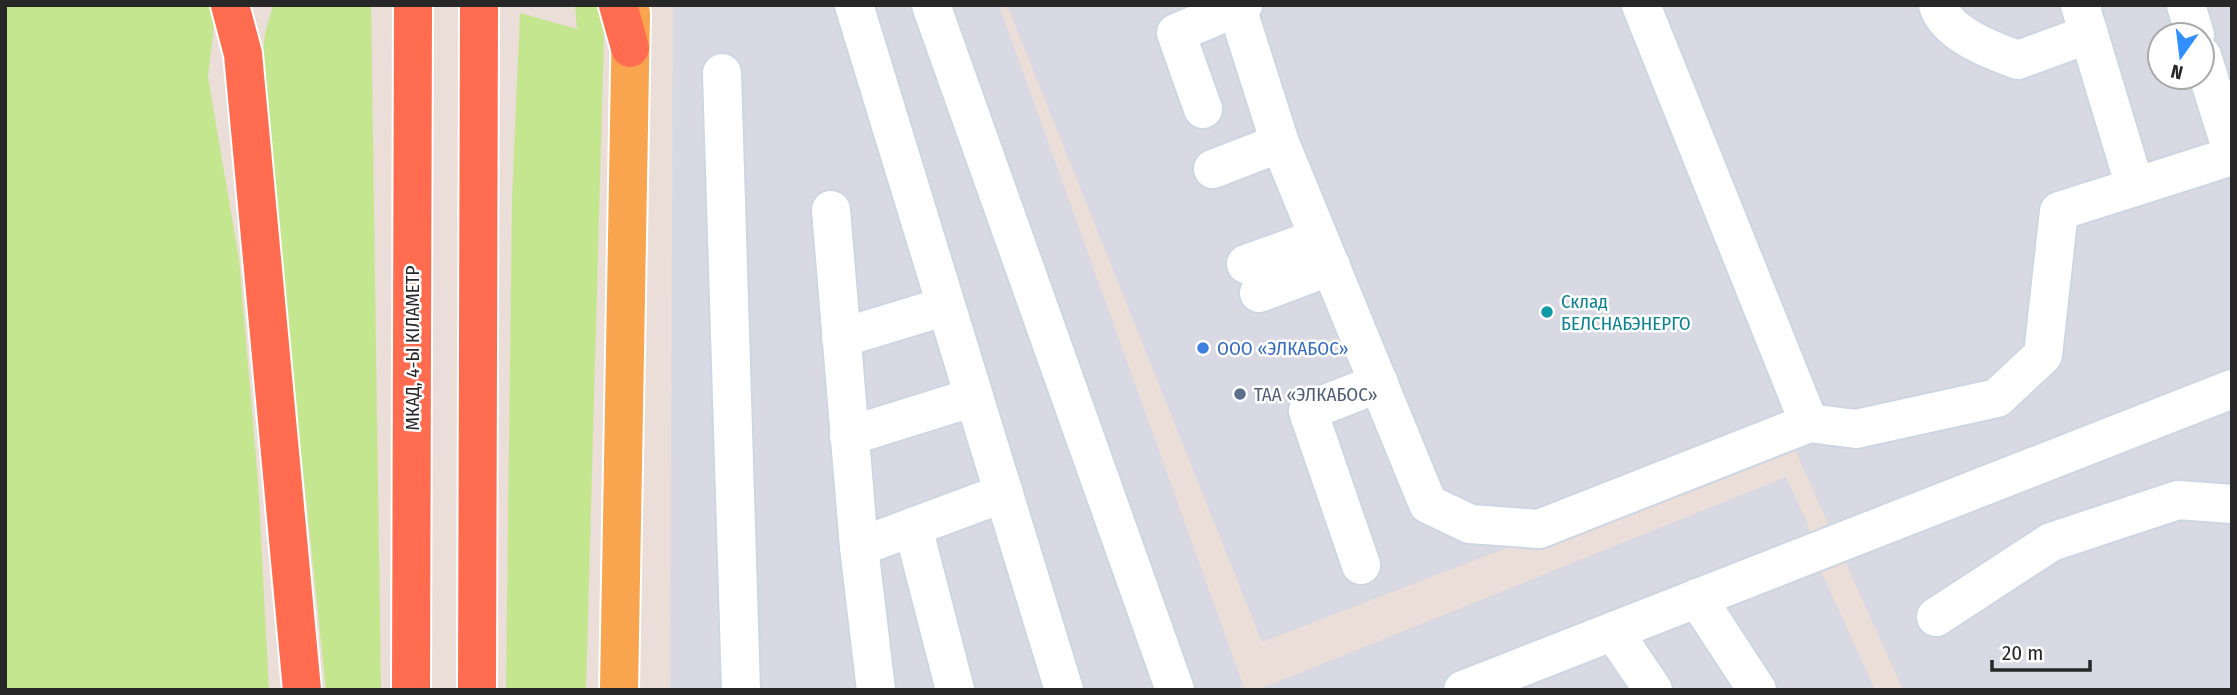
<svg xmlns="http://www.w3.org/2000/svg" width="2237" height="695" viewBox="0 0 2237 695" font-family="'Fira Sans Condensed',sans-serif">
  <rect width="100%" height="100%" fill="#ebddd7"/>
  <!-- industrial -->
  <g fill="#d9d9e3" fill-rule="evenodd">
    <polygon points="673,5 999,5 1245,690 670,690"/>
    <path d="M1007 5H2232V690H1903L1790 439 1262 642ZM2160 35H2202V77H2160Z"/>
    <polygon points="1786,477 1807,522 1813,553 1875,690 1257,690"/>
  </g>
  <!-- green -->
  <g fill="#c4e68f">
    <polygon points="5,5 209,5 215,16 208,77 239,259 258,481 269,690 5,690"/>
    <polygon points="273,5 371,5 381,690 326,690 261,68 265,34"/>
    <polygon points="575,5 600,5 604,34 586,690 506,690 512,200 520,13 577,29"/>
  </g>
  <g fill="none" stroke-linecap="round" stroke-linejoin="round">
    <defs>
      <g id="minor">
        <polyline points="854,5 1064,690"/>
        <polyline points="931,5 1175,690"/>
        <polyline points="1236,5 1280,143 1428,504 1470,524 1539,529 1809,423 1641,5"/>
        <path d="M1938 5C1946 34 1993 51 2018 60L2089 34"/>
        <polyline points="2186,5 2195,35"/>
        <polyline points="2202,56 2232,151"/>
        <polyline points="722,73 741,690"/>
        <polyline points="1203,109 1176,33 1243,5"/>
        <polyline points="1213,169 1280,143"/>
        <polyline points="2135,187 2232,156"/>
        <polyline points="831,210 859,547"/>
        <polyline points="1246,264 1319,238"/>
        <polyline points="1259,293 1331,266"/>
        <polyline points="841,338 946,306"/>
        <polyline points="1809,423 1856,429 1997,398 2043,355 2059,211 2135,187 2080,5"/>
        <polyline points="849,436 974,397"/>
        <polyline points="913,527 955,690"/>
        <polyline points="1361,565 1308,411 1379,383"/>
        <polyline points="1697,598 1757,690"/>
        <polyline points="1936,617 2051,542 2178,500 2232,504"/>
        <polyline points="1613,631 1653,690"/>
        <polyline points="876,690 859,547 1004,493"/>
        <polyline points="1463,690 2232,389"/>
      </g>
      <polyline id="major" points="619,690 631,13"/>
      <g id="highway">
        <polyline points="230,5 243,54 302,690"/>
        <polyline points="618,5 630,48"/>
        <polyline points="411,690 413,5"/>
        <polyline points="477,690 479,5"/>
      </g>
    </defs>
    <!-- minor casing -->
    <use href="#minor" stroke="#cdd6e2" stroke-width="42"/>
    <!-- major casing -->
    <use href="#major" stroke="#fff" stroke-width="42"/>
    <!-- highway casing -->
    <use href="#highway" stroke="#fff" stroke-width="42"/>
    <!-- minor -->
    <use href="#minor" stroke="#fff" stroke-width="38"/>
    <!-- major -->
    <use href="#major" stroke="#f9a44e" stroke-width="38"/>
    <!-- highway -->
    <use href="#highway" stroke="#ff6c4f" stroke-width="38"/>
  </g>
  <!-- markers -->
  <circle fill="#0f9aa8" stroke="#fff" stroke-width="2.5" cx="1547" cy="312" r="7"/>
  <circle fill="#3f7fe0" stroke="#fff" stroke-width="2.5" cx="1203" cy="348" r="7"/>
  <circle fill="#5c6f8a" stroke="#fff" stroke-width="2.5" cx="1240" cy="394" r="7"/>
  <g text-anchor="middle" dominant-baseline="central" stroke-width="5" stroke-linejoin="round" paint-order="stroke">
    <!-- culture labels -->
    <g font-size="19" fill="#0d838f" stroke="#fff" text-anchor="start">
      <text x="1561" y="301">Склад<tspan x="1561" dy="22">БЕЛСНАБЭНЕРГО</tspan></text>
    </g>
    <!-- street labels -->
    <g font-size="19" fill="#272727" stroke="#fff">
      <text transform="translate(412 348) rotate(-90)">МКАД, 4-Ы КІЛАМЕТР</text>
    </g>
    <!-- shop labels -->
    <g font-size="19" fill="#366cbe" stroke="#fff" text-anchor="start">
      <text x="1217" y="348">ООО «ЭЛКАБОС»</text>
    </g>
    <!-- service labels -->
    <g font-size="19" fill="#4e5e75" stroke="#fff" text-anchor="start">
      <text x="1254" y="394">ТАА «ЭЛКАБОС»</text>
    </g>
  </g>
  <!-- border -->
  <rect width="2237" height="695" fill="none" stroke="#272727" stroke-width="14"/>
  <!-- north arrow -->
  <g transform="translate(2181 56) rotate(194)"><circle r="33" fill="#ffffff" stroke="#a9a9a9" stroke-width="2"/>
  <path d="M0-5L12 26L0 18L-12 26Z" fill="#318eff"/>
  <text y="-10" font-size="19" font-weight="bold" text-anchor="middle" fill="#272727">N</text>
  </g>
  <!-- scale -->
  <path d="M1992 660v10h98v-10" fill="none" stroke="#272727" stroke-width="3.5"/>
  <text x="2002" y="660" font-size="21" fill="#272727" stroke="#ffffff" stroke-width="5" paint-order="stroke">20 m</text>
</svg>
